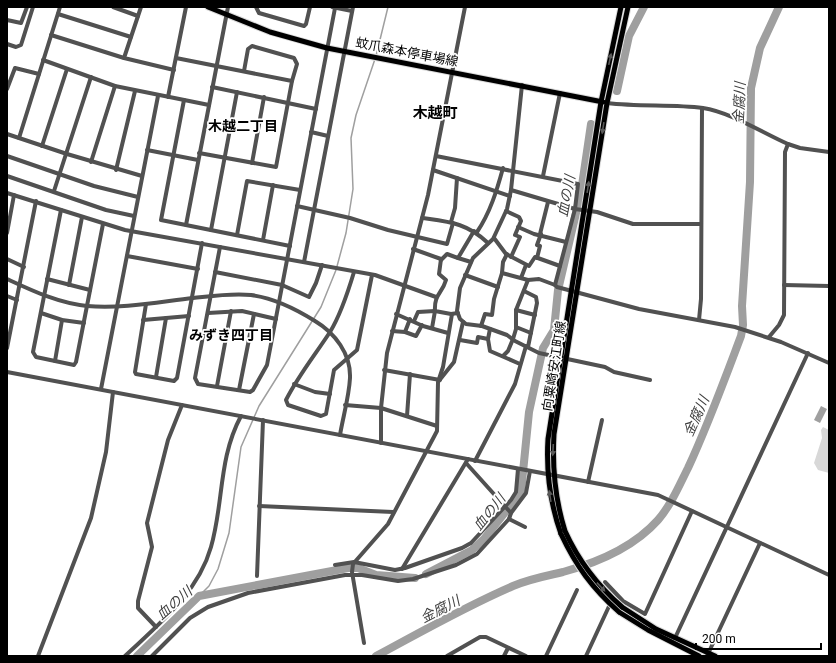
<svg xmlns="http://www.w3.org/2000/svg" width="836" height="663" viewBox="0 0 836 663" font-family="Roboto,'Noto Sans JP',sans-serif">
  <rect width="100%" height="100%" fill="#fff"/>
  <!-- green -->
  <polygon fill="#d8d8d8" points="823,427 829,430 829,473 818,470 814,463 822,438 821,430"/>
  <!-- water -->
  <polygon fill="#9f9f9f" points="821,406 827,409 820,423 814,420"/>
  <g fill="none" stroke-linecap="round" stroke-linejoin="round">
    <!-- stream -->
    <g stroke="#9f9f9f" stroke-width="1.5">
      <polyline points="376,56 388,7"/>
      <polyline points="199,596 209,586 218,569 229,533 241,447 259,406 321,307 336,270 346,233 353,189 351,138 356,115 375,59"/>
    </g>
    <!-- river -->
    <g stroke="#9f9f9f" stroke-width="8">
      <polyline points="617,91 629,36 644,7"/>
      <polyline points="426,574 472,550 484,539 521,492 529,412 543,348 554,330 558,290 581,192 591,124"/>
      <polyline points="137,656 199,596 348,568 358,568 376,575 415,578"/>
      <path d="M376 656C421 632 466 606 513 586 529 579 546 576 563 572 596 563 634 547 658 520 671 505 679 486 688 468 708 425 724 381 741 336L743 325 742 306 750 182 751 88 760 48 779 7"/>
    </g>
    <defs>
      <g id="major">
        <polyline points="208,7 270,32 327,48 603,102"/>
        <path d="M565 531C555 499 552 468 554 434L607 103 628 7"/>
        <path d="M561 534C550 503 546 472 548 439L601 102 621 7"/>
        <polyline points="622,607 656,629 715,656"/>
        <polyline points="619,612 648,630 699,656"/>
      </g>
    </defs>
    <!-- major casing -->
    <use href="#major" stroke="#dbdbdb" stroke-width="7"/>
    <!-- minor -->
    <g stroke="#515151" stroke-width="4">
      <polyline points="113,7 138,16"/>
      <polyline points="141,7 124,58 174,70"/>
      <polyline points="256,7 259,13 304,26 306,24 310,7"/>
      <polyline points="332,7 352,11"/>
      <polyline points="58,14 131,37"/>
      <polyline points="7,20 21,23 27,7"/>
      <polyline points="51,35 124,58"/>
      <polyline points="7,44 16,47 21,45 33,7"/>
      <polyline points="176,58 292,81 276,167 199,153"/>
      <polyline points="43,60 115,86 209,105"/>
      <polyline points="244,71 248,49 252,46 294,58 297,64 292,81"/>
      <polyline points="522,85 511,190 507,209 493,239 473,258 460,288 457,311 460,319 466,324 482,326 507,335 515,341 539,353 605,367 614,372 650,380"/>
      <polyline points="212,87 316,109"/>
      <polyline points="7,89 15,68 39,74"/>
      <polyline points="168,97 186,7"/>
      <polyline points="184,100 161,220 290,246"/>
      <path d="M607 103C640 107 672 104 703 108 730 112 763 133 788 144L800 148 829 152"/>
      <polyline points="311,132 328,136"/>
      <polyline points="7,134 67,154 142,176"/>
      <polyline points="19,138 60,7"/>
      <polyline points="42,146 67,69"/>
      <polyline points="147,150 198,160"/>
      <polyline points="7,156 94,186 138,197"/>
      <polyline points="436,156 578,184 575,209 555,285 557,287 639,309 735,327 781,342 829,363"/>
      <polyline points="91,162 115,86"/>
      <polyline points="252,163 264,97"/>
      <polyline points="116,170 135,91"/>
      <polyline points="433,170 510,196"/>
      <polyline points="7,176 106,210 134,216"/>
      <polyline points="543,176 560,93"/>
      <polyline points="511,190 575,209 597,212 633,224 701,224"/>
      <polyline points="54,191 91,77"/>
      <polyline points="7,193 125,230 375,275 436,297"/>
      <polyline points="297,206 350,218 388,230 447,244 453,223"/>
      <polyline points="61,210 33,352 36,357 74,365 76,362 103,224"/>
      <polyline points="506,211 519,217 521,221 515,235 520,237 511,257"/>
      <path d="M422 218C450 222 467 223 488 243"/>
      <polyline points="451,222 455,208 457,178"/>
      <polyline points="186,225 228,7"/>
      <polyline points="518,227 534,234 566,242"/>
      <polyline points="211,230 237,92"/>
      <path d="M477 232C490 213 497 190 503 168"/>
      <polyline points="7,233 14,195"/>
      <polyline points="540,234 548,202"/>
      <polyline points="237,235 247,181 300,190"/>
      <polyline points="494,238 506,254 529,266 535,257 560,266"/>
      <polyline points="263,240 273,185"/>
      <polyline points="220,247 195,378 198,384 250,392 253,390 267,365 335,8"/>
      <path d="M413 249 441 259 439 274 446 280C442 294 434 294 435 311L451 314 458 313"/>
      <polyline points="127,256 198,269"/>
      <polyline points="537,258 540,246 537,245 541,234"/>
      <polyline points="7,259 24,267"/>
      <polyline points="441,260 447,254 458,258"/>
      <polyline points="304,262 353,7"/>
      <polyline points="471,262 458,258 474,231"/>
      <polyline points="215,272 282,285 309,297 316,283 322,265"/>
      <path d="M354 272C348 292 341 314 330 332 315 355 298 376 286 400L288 405 321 416 326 414 334 370 357 350 372 275"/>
      <polyline points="502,273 503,262 507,254"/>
      <polyline points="465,275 498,287"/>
      <polyline points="521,278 526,265"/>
      <path d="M7 279C33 291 58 303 87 306 122 309 158 302 193 298 212 296 231 293 251 295 274 298 296 309 315 321 335 333 351 354 350 378 349 397 343 417 340 435"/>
      <polyline points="47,279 90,290"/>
      <polyline points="69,285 82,217"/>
      <polyline points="784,285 829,286"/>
      <polyline points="524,291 536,297 537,303 528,347"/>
      <polyline points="7,296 17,300"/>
      <polyline points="146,304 135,372 136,374 174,381 177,378 202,243"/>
      <polyline points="516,310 535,315"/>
      <polyline points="41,313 62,320 84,323"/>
      <polyline points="208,313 242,311 276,319"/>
      <polyline points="396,314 423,326 448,333"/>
      <polyline points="143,320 189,316"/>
      <polyline points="699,320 701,299 702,108"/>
      <polyline points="414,321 418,312 435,311 432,328"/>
      <polyline points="481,326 485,314 492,315 494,299 502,273 528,280"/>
      <polyline points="516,327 531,333"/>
      <polyline points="490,329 488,339 490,351 520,364"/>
      <polyline points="392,331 405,332 416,336 422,325"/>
      <polyline points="405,332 410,319"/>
      <polyline points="769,337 779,325 784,315 785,152 788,144"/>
      <polyline points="460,340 477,343 478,337 488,339"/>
      <polyline points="7,348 36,201"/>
      <polyline points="503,356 508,351 513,339 516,329 516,310 528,280 539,279 555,285"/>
      <polyline points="55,361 62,320"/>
      <polyline points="384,370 440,380"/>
      <polyline points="7,372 658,495 829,575"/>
      <polyline points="156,377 166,318"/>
      <polyline points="439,379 443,367 452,314"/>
      <polyline points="294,384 315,392 330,394"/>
      <polyline points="217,386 231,311"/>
      <polyline points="101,389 158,96"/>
      <polyline points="239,390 254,314"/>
      <polyline points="345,405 381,408 437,426"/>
      <polyline points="407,416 410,374"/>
      <polyline points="381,443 381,408 387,353 428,195 465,7"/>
      <polyline points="475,461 515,384 526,346"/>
      <polyline points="466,463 511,513"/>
      <polyline points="588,482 602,420"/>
      <polyline points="259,506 393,512"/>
      <polyline points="509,519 525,527"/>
      <polyline points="335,565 354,562 395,570 405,568 462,548 471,543 511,500 516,492 518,469"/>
      <polyline points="402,569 468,459"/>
      <polyline points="257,576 263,420"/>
      <polyline points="605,582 623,601 645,614 692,511"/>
      <polyline points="156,627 138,608 138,601 152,547 147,523 168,440 182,405"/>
      <polyline points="675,638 808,353"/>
      <polyline points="364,643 352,572 353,564 388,524 437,431 438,382 454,362 463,322"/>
      <polyline points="38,656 91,518 106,452 113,392"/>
      <path d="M125 656C159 624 198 593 211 547 224 502 218 459 241 416"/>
      <polyline points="152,656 190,618 208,607 248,593 345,575 362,575 398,581 413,579 456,565 477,554 509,519 511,513 526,493 530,471"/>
      <polyline points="447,656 480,637 486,637 526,656"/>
      <polyline points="504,656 508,648"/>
      <polyline points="546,656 577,590"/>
      <polyline points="586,656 611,602"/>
      <polyline points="707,656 760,543"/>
    </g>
    <!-- major -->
    <use href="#major" stroke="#000" stroke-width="5"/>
    <defs>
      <g id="major-bridge">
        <path d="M565 531C579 562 597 585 622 607"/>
        <path d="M561 534C576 566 592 588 619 612"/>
      </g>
    </defs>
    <!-- major-bridge casing -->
    <use href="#major-bridge" stroke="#dbdbdb" stroke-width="7" stroke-linecap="butt"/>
    <!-- major-bridge -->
    <use href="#major-bridge" stroke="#000" stroke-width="5"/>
  </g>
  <!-- one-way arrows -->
  <defs><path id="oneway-solid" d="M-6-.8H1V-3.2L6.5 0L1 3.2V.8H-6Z"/></defs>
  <g fill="#595959">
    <use href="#oneway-solid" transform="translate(610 59) rotate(-78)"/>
    <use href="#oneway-solid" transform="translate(603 128) rotate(99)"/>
    <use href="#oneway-solid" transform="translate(588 187) rotate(-81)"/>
    <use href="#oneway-solid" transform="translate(553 450) rotate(93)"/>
    <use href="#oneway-solid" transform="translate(550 496) rotate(-99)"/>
    <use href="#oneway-solid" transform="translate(601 587) rotate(47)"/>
  </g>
  <g text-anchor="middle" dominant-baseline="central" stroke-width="3.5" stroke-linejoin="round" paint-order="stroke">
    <!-- street labels -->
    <g font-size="13" fill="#000" stroke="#fff">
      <text transform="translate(407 52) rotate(11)">蚊爪森本停車場線</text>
      <text transform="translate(554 366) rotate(-81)">向粟崎安江町線</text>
    </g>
    <!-- water labels -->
    <g font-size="14" font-style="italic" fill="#404040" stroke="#fff">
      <text transform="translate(739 103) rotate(-87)">金腐川</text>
      <text transform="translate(566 196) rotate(-79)">血の川</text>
      <text transform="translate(696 416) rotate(-66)">金腐川</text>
      <text transform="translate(489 512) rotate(-51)">血の川</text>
      <text transform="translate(174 603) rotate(-41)">血の川</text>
      <text transform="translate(440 609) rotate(-27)">金腐川</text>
    </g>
    <!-- neighbourhood labels -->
    <g font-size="14" font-weight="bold" fill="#000" stroke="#fff">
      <text x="243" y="126">木越二丁目</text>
      <text x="231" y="335">みずき四丁目</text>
    </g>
    <!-- quarter labels -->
    <g font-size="15" font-weight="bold" fill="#000" stroke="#fff">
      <text x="435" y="113">木越町</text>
    </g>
  </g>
  <!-- border -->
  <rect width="836" height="663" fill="none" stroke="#000000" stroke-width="16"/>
  <!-- scale -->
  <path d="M696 643v6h125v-6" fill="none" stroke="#000000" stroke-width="2"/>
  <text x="702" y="643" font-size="12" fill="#000000" stroke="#ffffff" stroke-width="3" paint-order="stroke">200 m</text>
</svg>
